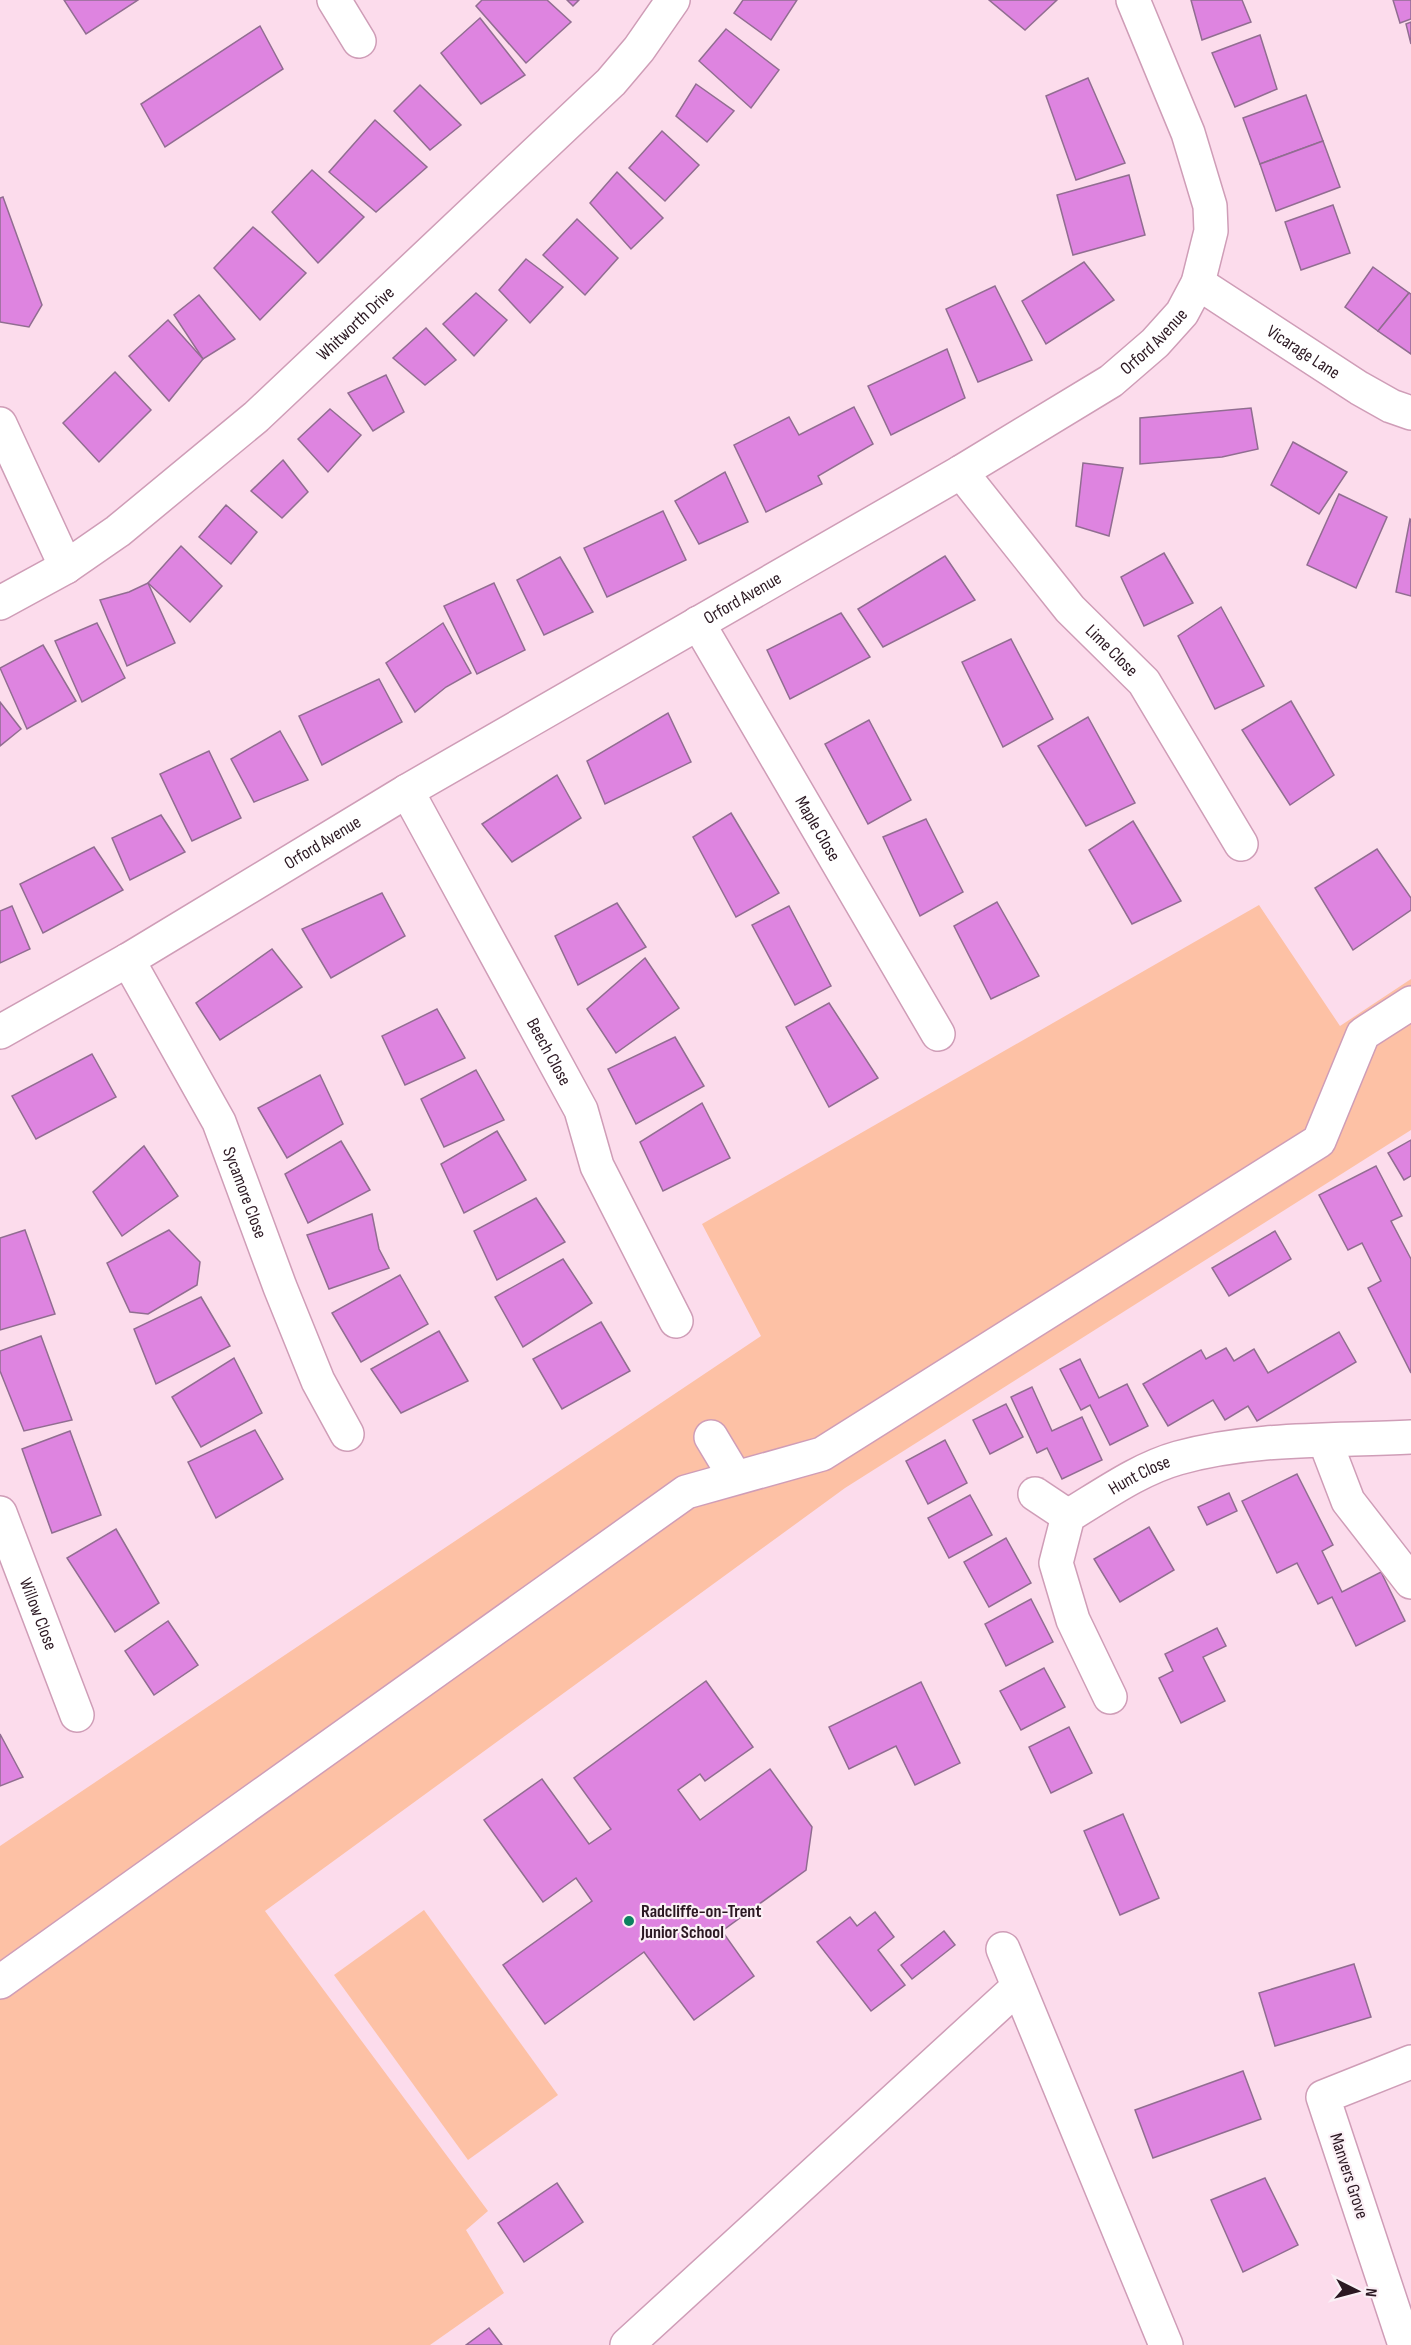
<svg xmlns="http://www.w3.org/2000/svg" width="1411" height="2345" viewBox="0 0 1411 2345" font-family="'Sofia Sans Condensed',sans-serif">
  <rect width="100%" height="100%" fill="#fcdcec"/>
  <!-- green -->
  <g fill="#fdc1a5">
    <polygon points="1259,905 1340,1026 1411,979 1411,1130 845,1488 265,1911 488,2211 466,2230 504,2293 430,2345 0,2345 0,1846 761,1336 702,1224"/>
    <polygon points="424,1910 558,2095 468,2160 334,1975"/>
  </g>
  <!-- building -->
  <g fill="#de84e0" stroke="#916d91" stroke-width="1.5">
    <polygon points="64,0 138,0 86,34"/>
    <polygon points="482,0 547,0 571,22 526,63 476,6"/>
    <polygon points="567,0 579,0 573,6"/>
    <polygon points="743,0 797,0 771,40 734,13"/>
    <polygon points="989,0 1057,0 1025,30"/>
    <polygon points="1191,0 1242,0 1251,22 1202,40"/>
    <polygon points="1393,0 1411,0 1411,19 1400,23"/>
    <polygon points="480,18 525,75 481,104 441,53"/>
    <polygon points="1411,22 1411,44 1406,24"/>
    <polygon points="260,26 283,69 165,147 141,104"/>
    <polygon points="726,29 779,70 751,108 699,61"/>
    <polygon points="1260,35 1277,89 1235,107 1212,53"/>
    <polygon points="1088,78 1125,163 1076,180 1046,96"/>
    <polygon points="696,84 734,111 707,142 676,116"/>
    <polygon points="420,85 461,125 430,150 394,111"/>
    <polygon points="1306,95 1323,141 1260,164 1243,118"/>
    <polygon points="375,120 427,167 376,212 329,172"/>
    <polygon points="662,131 699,165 665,201 629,168"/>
    <polygon points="1323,141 1340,187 1276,211 1260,164"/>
    <polygon points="312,170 364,217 318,263 272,212"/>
    <polygon points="617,172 663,218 631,249 590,203"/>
    <polygon points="1129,175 1145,235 1073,255 1057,195"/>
    <polygon points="3,197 42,305 29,327 0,322 0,198"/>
    <polygon points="1333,205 1350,253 1301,270 1285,222"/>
    <polygon points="577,219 618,258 585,295 543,255"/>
    <polygon points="253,227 306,273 260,320 214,268"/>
    <polygon points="526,259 563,287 530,323 499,290"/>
    <polygon points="1084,262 1114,300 1046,344 1022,301"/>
    <polygon points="1373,267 1409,293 1378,331 1345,307"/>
    <polygon points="995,286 1032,360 978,382 946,309"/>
    <polygon points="476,293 507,320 474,356 443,324"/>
    <polygon points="1409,293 1411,294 1411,354 1378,331"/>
    <polygon points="199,295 235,339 203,359 174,315"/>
    <polygon points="168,320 203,359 169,401 129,356"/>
    <polygon points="426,328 456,360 425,385 393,358"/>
    <polygon points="947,349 965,398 891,435 868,386"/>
    <polygon points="115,372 151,410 99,462 63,423"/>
    <polygon points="386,375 404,412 373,431 348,393"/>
    <polygon points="854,407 873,444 818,476 822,484 766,512 734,445 789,417 799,435"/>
    <polygon points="1251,408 1258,449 1222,457 1140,464 1140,418"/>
    <polygon points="330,409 361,435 328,472 298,439"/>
    <polygon points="1293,442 1347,472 1319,514 1271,485"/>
    <polygon points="283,460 308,492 282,518 251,491"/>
    <polygon points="1083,463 1123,468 1109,536 1076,526"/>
    <polygon points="725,472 748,522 699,544 675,501"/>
    <polygon points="1339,494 1387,517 1356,588 1307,565"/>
    <polygon points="226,505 257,532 231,564 199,537"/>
    <polygon points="663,511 686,560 607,597 584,548"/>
    <polygon points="1410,519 1411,520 1411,596 1396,592"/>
    <polygon points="181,546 222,586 190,622 148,583"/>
    <polygon points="1164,553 1193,603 1144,626 1121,577"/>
    <polygon points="945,556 975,600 883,647 858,609"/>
    <polygon points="560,557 593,612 544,635 517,580"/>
    <polygon points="148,583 175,643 127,666 100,600 129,592"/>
    <polygon points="494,583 525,650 477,674 444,606"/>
    <polygon points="1221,607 1264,686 1215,709 1178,636"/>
    <polygon points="841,613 870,657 790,699 767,650"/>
    <polygon points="97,623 125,678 82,702 55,641"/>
    <polygon points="443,623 471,673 446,687 415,712 386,663"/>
    <polygon points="1011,639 1053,719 1003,747 962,662"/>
    <polygon points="43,645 76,701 27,729 0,668"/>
    <polygon points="379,679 402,722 322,765 299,716"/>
    <polygon points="1291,701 1334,775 1290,805 1242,730"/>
    <polygon points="0,702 21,729 0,746"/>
    <polygon points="668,713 691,762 605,804 587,761"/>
    <polygon points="1088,717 1135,803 1086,826 1038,746"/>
    <polygon points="869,720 911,800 868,824 825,744"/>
    <polygon points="280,731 308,780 254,802 231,759"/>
    <polygon points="209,751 241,818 192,841 160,774"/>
    <polygon points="557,775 581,818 512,862 482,824"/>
    <polygon points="731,813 779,893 736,917 693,837"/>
    <polygon points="161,815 185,852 130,880 112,838"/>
    <polygon points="926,819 963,892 920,916 883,837"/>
    <polygon points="1133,821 1181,901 1132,924 1089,850"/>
    <polygon points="94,847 123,890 43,933 20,884"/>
    <polygon points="1377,849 1411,898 1411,910 1353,950 1315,888"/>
    <polygon points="382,893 405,936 331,978 302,929"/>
    <polygon points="997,902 1039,976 991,999 954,926"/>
    <polygon points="617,903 646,947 578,985 555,936"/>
    <polygon points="12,906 30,949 0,963 0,911"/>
    <polygon points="789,906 831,986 795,1005 752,925"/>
    <polygon points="272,949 302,987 220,1040 196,1003"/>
    <polygon points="645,958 679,1008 616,1053 587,1009"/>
    <polygon points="829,1003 878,1078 829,1107 786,1027"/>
    <polygon points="437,1009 465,1058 405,1085 382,1036"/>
    <polygon points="675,1037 704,1086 636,1124 608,1069"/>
    <polygon points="92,1054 116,1097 36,1139 12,1096"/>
    <polygon points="476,1070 504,1120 444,1147 421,1099"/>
    <polygon points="320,1075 343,1124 287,1158 258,1108"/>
    <polygon points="702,1103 730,1158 663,1191 640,1142"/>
    <polygon points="497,1131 526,1180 464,1213 441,1164"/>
    <polygon points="1411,1140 1411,1176 1404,1180 1388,1153"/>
    <polygon points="341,1141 370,1190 308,1223 285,1174"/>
    <polygon points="144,1146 178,1196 122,1236 93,1192"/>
    <polygon points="1376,1166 1402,1216 1391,1221 1411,1259 1411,1373 1368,1288 1381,1281 1362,1243 1348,1250 1319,1195"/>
    <polygon points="536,1198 565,1242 497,1280 474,1231"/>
    <polygon points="372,1214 379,1249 389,1268 329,1289 307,1235"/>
    <polygon points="25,1230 55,1314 0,1330 0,1238"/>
    <polygon points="169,1230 200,1262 197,1285 148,1314 130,1312 107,1263"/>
    <polygon points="1275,1231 1291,1259 1229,1296 1212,1268"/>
    <polygon points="563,1259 592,1303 523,1347 495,1297"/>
    <polygon points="400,1275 428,1324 361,1362 332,1313"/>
    <polygon points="201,1297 230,1346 156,1384 134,1329"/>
    <polygon points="601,1322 630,1371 562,1409 533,1359"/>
    <polygon points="439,1331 468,1381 401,1413 371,1369"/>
    <polygon points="1339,1332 1356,1362 1257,1421 1248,1406 1225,1420 1213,1400 1168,1426 1143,1384 1201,1350 1206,1359 1226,1348 1234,1361 1254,1349 1268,1373"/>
    <polygon points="41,1336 72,1420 24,1431 0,1371 0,1351"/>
    <polygon points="234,1358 262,1413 201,1447 172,1397"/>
    <polygon points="1080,1359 1099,1398 1127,1384 1148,1426 1110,1445 1090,1405 1081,1410 1060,1369"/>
    <polygon points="1032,1387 1052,1431 1082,1417 1102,1460 1062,1479 1047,1448 1037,1453 1011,1397"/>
    <polygon points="1006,1404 1023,1437 990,1454 973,1420"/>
    <polygon points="255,1430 283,1479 216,1518 188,1462"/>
    <polygon points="70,1431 101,1515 52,1533 22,1449"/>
    <polygon points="945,1440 967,1483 928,1504 906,1461"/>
    <polygon points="1297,1474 1333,1545 1322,1551 1342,1592 1381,1572 1405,1621 1356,1646 1332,1597 1318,1604 1297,1563 1277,1573 1242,1501"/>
    <polygon points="1229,1493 1237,1511 1207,1525 1198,1507"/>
    <polygon points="970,1495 992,1535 949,1558 928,1518"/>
    <polygon points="1149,1527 1174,1570 1120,1602 1094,1559"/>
    <polygon points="116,1529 159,1603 115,1632 67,1558"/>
    <polygon points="1006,1538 1031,1583 989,1607 964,1562"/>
    <polygon points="1031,1599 1053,1642 1006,1666 985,1624"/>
    <polygon points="168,1621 198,1665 154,1695 125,1651"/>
    <polygon points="1217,1628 1226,1646 1203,1657 1225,1701 1181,1723 1159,1678 1173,1671 1165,1654"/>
    <polygon points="1044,1668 1065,1707 1021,1730 1000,1691"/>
    <polygon points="706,1681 753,1747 705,1781 700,1774 678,1790 700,1820 770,1769 812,1827 806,1870 722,1931 754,1976 694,2020 644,1952 545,2024 503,1965 592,1901 576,1878 543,1902 484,1820 542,1779 589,1844 611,1829 574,1778"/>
    <polygon points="921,1682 960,1763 915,1785 896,1746 849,1769 829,1727"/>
    <polygon points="1069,1727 1092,1773 1051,1793 1029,1747"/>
    <polygon points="0,1734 23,1777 0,1786"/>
    <polygon points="1123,1814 1159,1898 1120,1915 1084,1831"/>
    <polygon points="875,1912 894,1937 878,1950 905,1985 871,2011 817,1942 850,1917 857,1926"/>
    <polygon points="944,1931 955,1945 912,1979 901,1965"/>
    <polygon points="1354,1964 1371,2017 1275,2046 1259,1993"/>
    <polygon points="1243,2071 1261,2119 1153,2158 1135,2110"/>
    <polygon points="1265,2178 1298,2245 1243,2272 1211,2200"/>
    <polygon points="557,2183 583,2222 524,2262 498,2223"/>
    <polygon points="489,2328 502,2345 466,2345"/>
  </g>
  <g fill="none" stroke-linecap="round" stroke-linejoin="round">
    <defs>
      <g id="minor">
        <polyline points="334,0 359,41"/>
        <path id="s1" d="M1198 283 1359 388 1391 406 1411 413"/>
        <polyline points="0,424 66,567"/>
        <path id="s2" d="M961 472 1070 609 1144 682 1241 844"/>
        <path id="s3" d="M0 603 66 567 118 531 256 417 611 82 639 49 673 0"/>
        <path id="s4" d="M698 623 938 1034"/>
        <path id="s5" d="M407 791 581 1110 597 1166 676 1321"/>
        <path id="s6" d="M128 960 219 1122 280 1287 318 1381 347 1434"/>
        <path id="s7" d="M0 1032 128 960 407 791 961 472 1111 381 1155 343 1182 313 1198 283 1211 231 1210 206 1188 133 1133 0"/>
        <polyline points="711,1437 735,1477"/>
        <polyline points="1325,1441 1348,1501 1411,1582"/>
        <polyline points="1035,1494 1068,1516"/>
        <path id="s8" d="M0 1513 77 1715"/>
        <path id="s9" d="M1110 1697 1073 1620 1056 1563 1068 1516C1103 1495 1139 1469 1178 1458 1253 1437 1334 1441 1411 1437"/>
        <polyline points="1003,1949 1166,2345"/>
        <polyline points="0,1982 686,1492 822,1454 1319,1141 1363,1034 1411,1003"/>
        <polyline points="627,2345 1018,1987"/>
        <polyline points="1405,2345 1323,2097 1411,2062"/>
      </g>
    </defs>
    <!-- minor casing -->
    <use href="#minor" stroke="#cf9db7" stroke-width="36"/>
    <!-- minor -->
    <use href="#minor" stroke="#fff" stroke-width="33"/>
  </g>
  <!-- markers -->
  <circle fill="#0c815f" stroke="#fbf0f6" stroke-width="2" cx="629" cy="1921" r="6"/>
  <g text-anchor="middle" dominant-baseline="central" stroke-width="4.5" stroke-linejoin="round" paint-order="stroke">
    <!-- street labels -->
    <g font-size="18" fill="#2b1822" stroke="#fbf0f6">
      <text stroke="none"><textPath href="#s3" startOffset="454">Whitworth Drive</textPath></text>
      <text stroke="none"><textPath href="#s7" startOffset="1346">Orford Avenue</textPath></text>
      <text stroke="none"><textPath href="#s1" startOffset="126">Vicarage Lane</textPath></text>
      <text stroke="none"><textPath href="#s7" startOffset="860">Orford Avenue</textPath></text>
      <text stroke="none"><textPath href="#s2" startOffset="234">Lime Close</textPath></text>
      <text stroke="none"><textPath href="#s4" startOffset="238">Maple Close</textPath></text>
      <text stroke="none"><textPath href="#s7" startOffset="374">Orford Avenue</textPath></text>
      <text stroke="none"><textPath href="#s5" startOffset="297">Beech Close</textPath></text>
      <text stroke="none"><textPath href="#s6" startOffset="261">Sycamore Close</textPath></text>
      <text stroke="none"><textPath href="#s9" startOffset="276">Hunt Close</textPath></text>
      <text stroke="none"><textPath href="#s8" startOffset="108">Willow Close</textPath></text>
      <text transform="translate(1349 2176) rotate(72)">Manvers Grove</text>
    </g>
    <!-- poi labels -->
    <g font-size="18" font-weight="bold" fill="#2b1822" stroke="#fbf0f6" text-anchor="start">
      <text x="641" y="1911">Radcliffe-on-Trent<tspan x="641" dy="21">Junior School</tspan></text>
    </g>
  </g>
  <!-- north arrow -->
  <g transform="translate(1357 2291) rotate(96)" stroke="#fbf0f6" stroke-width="4.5" paint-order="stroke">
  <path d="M0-4.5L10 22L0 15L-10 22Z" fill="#2b1822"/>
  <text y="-9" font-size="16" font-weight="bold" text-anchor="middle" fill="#2b1822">N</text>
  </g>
</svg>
